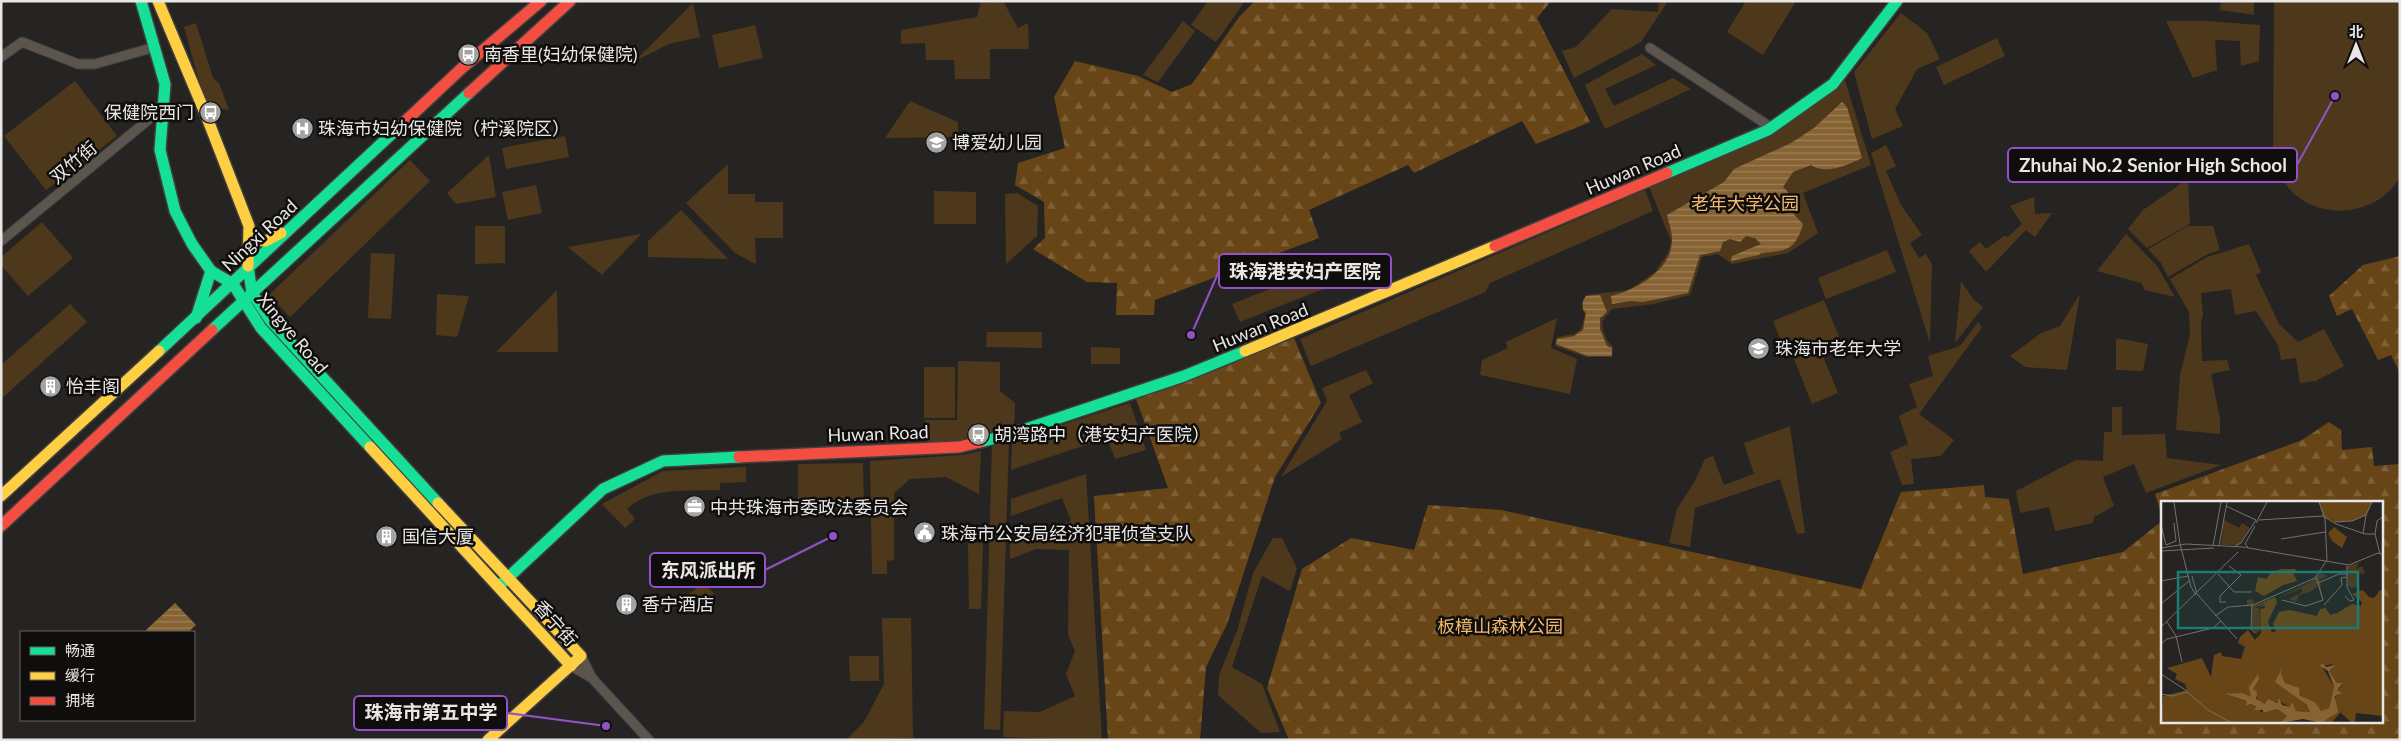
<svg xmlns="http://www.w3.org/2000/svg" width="2401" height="741" viewBox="0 0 2401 741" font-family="Lato,'Noto Sans SC',sans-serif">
  <defs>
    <pattern id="forest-firs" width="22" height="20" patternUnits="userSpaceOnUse" patternTransform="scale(1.25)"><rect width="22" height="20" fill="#674516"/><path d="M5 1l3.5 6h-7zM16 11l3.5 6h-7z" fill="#7d6038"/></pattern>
    <pattern id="water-rules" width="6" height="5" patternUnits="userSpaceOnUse" patternTransform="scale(1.25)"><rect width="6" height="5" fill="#876334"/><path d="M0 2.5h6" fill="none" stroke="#9e815b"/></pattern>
  </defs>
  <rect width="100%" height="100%" fill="#262422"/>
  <!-- green -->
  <g fill="#4e381c">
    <polygon points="981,1 991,3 1003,1 1018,28 1028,23 1029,49 990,49 990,79 955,79 954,60 926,60 925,43 901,44 901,30 977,17"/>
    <polygon points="1208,1 1245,1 1216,42 1191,25"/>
    <polygon points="1659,1 1668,1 1641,42 1574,78 1562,51 1576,47 1612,9 1658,12"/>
    <polygon points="1746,1 1796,1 1763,55 1727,32"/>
    <polygon points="2221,1 2254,1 2254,15 2220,10"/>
    <path d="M2274 1H2400V176C2378 220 2308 222 2284 181H2273Z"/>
    <polygon points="693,3 700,37 669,44 635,61"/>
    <polygon points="1901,13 1927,33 1940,59 1917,69 1895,109 1903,126 1872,139 1854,72"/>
    <polygon points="1183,21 1195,31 1158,82 1143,75"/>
    <polygon points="2166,21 2206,21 2260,25 2259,61 2241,66 2240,41 2215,40 2217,70 2193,78"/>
    <polygon points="196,23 213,78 219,83 229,110 206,106 184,27"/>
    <polygon points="755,25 763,58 719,68 712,35"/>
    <polygon points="1997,38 2005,56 1944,85 1936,67"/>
    <polygon points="1642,54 1656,65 1605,89 1614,106 1673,78 1691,89 1605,129 1585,85"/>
    <path d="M1843 74 1871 165 1803 193 1818 233 1788 253 1732 264 1718 254 1702 257 1690 295 1654 304 1612 309 1602 322C1603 331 1605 341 1613 346L1612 357H1586L1555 346 1557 337 1574 334 1581 329 1585 315C1580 307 1581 303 1586 295L1629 290 1655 272 1668 253 1671 241 1648 184 1769 131Z"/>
    <polygon points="75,81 117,136 46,190 4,136"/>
    <polygon points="910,101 958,122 958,137 885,138"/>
    <polygon points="565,136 569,157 506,169 502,148"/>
    <polygon points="1886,145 1896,166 1886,171 1901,205 1922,235 1910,243 1919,258 1926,254 1932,264 1930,343 1871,153"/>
    <polygon points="489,155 496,197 456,204 447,193"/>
    <polygon points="410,160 430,181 290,317 269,295"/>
    <polygon points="728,164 728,194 755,194 755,202 783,202 783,238 755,238 756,264 735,253 686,203"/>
    <polygon points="2188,179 2190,224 2147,248 2128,229 2143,210"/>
    <polygon points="536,185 542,213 508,220 502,192"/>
    <polygon points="1645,190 1653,211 1490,283 1485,292 1311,366 1300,339"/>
    <polygon points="934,191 976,192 976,224 934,224"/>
    <polygon points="1017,193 1038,206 1037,236 1006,264 1005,194"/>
    <polygon points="2034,197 2035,214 2052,213 2035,237 2026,230 1986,272 1969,251 1980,242 1986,249 2004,236 2008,237 2022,224 2010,206"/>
    <polygon points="681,210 728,259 648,257 648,241"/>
    <polygon points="42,222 73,258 28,296 1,265 1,257"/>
    <polygon points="475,226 505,226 505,263 475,264"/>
    <polygon points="2188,226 2213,226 2220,250 2206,255 2168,277 2161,263 2148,249"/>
    <polygon points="641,234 602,275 568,247"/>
    <polygon points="2126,234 2157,266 2175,297 2145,290 2141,283 2097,271"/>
    <polygon points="2249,244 2261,272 2256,275 2279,324 2298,342 2324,329 2344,366 2316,381 2300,383 2296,358 2281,360 2278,345 2256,311 2235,315 2231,289 2201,293 2203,315 2201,323 2202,361 2227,360 2230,370 2211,374 2220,419 2220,434 2176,430 2180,375 2190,335 2189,312 2170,279 2207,257"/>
    <polygon points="1887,250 1896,272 1826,299 1818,278"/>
    <polygon points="371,253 395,254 391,319 368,318"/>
    <polygon points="1334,264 1341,282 1240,322 1232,304"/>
    <polygon points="1961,281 1973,299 1983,307 1955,343"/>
    <polygon points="557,290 558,352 496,352"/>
    <polygon points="437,294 469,296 457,337 436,335"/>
    <polygon points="2080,294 2067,370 2025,367 2010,356 2041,333 2060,326"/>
    <polygon points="1824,300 1839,337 1788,358 1773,321"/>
    <polygon points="70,304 87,322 1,399 1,365"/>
    <polygon points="1557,318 1551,348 1577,359 1570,394 1480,375 1482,360 1508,348 1506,342"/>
    <polygon points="1978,322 1982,327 1919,414 1954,440 1941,456 1911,459 1914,484 1902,485 1890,452 1908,444 1899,416 1917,407 1909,384 1933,376 1928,356 1960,346"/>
    <polygon points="987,332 1042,332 1042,348 986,347"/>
    <polygon points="2116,338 2148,344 2143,371 2116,370"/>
    <polygon points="1091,347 1120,348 1120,364 1091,364"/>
    <polygon points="1820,349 1838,393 1812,404 1794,359"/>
    <polygon points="958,361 1000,362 1000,391 1015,403 1014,431 958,445 926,446 925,420 957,420"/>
    <rect x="924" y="367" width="31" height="51"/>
    <polygon points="1366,370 1373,383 1349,395 1362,422 1339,433 1342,439 1281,477 1327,401 1322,388"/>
    <polygon points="1130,403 1146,450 1115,459 1107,438 1011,470 1012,441"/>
    <polygon points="2112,407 2122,407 2122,435 2165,434 2167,458 2221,465 2146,493 2134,464 2103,477 2114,506 2094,517 2093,523 2055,531 2049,507 2020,513 2016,491 2076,460 2103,461 2104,432 2112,432"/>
    <polygon points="1790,426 1805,533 1797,534 1780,479 1695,508 1690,547 1669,543 1677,509 1695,481 1705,459 1713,456 1724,485 1754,474 1744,443"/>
    <polygon points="1009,438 1000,730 984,729 992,443"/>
    <polygon points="981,451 979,494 946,477 910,479 894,493 894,560 887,561 887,574 872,574 870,461 962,455"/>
    <polygon points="863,463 864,508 798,509 798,464"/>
    <path d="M746 467V482L720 483V490C690 491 650 486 627 509L635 519 625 528 602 504 663 471Z"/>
    <polygon points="1086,474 1102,740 1003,737 1004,711 1040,712 1075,696 1066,674 1075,651 1068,635 1069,550 1036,549 1010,559 1010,543 1071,521 1062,498 1011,516 1011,499"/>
    <polygon points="1273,538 1282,538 1297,568 1290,591 1262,576 1232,667 1262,684 1280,732 1261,733 1218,695 1219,675 1237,631 1253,573"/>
    <polygon points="968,543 983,543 981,609 969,609"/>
    <polygon points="704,582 714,594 696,610 685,597"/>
    <polygon points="882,618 911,618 913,738 846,740 864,722 884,684"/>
    <polygon points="849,656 879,656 879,681 850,681"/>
  </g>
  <!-- forest -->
  <g fill="url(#forest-firs)">
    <polygon points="1255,1 1551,1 1537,18 1590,122 1536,144 1522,121 1414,173 1408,165 1309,210 1319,238 1155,300 1154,315 1116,315 1117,283 1087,282 1033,249 1045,238 1044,202 1015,185 1018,163 1065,148 1054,97 1075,61 1138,76 1172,92 1192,84 1239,17"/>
    <polygon points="2400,256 2400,373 2391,355 2378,360 2352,309 2337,316 2329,296 2363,265"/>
    <polygon points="1294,338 1321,403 1275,477 1227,624 1206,667 1200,740 1108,740 1094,496 1168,488 1136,399"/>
    <polygon points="2329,422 2341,430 2342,450 2372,447 2374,466 2400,464 2400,740 1289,740 1267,688 1302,569 1351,538 1414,550 1428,505 1501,510 1861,589 1901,492 1984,485 1985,497 2009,499 2023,574 2123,552 2162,521 2162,722 2382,722 2382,502 2162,502 2162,516 2155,494 2302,440"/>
  </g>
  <!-- water -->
  <g fill="url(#water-rules)">
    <path d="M1842 102 1847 107 1862 158C1848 165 1825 175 1811 165L1793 172 1783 187 1788 192V208L1803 224C1795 251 1786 251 1761 253L1759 255 1731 261 1732 256 1761 244 1755 238 1746 236 1740 242 1730 239 1723 242 1720 251 1700 255 1688 293 1643 302 1630 301 1612 304 1611 296C1635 290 1670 272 1672 242 1673 234 1669 224 1667 215L1724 182 1734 169 1791 143 1814 128Z"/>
    <polygon points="1600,295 1607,312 1600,318 1600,329 1607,346 1612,348 1612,356 1588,356 1556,344 1557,339 1574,336 1583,330 1586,313 1583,309 1583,301 1586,296"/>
    <polygon points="175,603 196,625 188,632 148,632 146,630"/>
  </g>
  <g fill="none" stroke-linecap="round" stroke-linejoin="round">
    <defs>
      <g id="street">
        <polyline points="1650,48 1772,128"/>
        <polyline points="1,57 22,42 78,64 95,64 155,47"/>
        <polyline points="1,241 164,107"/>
        <polyline points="581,656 592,678 649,740"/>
        <polyline points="571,666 592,678"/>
      </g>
      <g id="fast">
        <polyline points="141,1 165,84 160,150 175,211 192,244 211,271 233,284 261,328 370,447"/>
        <polyline points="1667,173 1768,130 1833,84 1897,1"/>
        <polyline points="248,266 252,293 270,320 438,503"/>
        <polyline points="196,318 211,271"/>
        <polyline points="212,330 469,93"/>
        <polyline points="159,351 397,129"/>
        <polyline points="980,442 1008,435 1184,376 1245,351"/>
        <polyline points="499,586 603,489 663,461 739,457"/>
      </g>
      <g id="slow">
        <polyline points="158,1 206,115 249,226 248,266"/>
        <polyline points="251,240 266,241 281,233"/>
        <polyline points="1245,351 1495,246"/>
        <polyline points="370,447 571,666"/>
        <polyline points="1,496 159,351"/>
        <polyline points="438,503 581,656 488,740"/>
      </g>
      <g id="jam">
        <polyline points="469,93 570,1"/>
        <polyline points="397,129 462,68 541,1"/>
        <polyline points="1495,246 1667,173"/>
        <polyline points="739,457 959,447 980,442"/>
        <polyline points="1,526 212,330"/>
      </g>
    </defs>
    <!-- street casing -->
    <use href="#street" stroke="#403f3e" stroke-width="11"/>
    <!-- fast casing -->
    <use href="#fast" stroke="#403f3e" stroke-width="14"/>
    <!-- slow casing -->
    <use href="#slow" stroke="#403f3e" stroke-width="14"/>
    <!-- jam casing -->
    <use href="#jam" stroke="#403f3e" stroke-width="14"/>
    <!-- street -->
    <use href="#street" stroke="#5b554e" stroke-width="9"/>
    <!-- fast -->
    <use href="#fast" stroke="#16e098" stroke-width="11"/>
    <!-- slow -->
    <use href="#slow" stroke="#ffcf43" stroke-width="11"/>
    <!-- jam -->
    <use href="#jam" stroke="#f24e42" stroke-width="11"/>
  </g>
  <!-- icons -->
  <defs>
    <symbol id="bus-disc" viewBox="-11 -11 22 22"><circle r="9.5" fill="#a5a3a1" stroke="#0f0e0c"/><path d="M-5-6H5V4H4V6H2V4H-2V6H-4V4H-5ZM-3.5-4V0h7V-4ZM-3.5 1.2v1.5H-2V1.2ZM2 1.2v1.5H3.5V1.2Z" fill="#fff"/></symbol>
    <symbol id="hospital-disc" viewBox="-11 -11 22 22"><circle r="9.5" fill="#a5a3a1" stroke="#0f0e0c"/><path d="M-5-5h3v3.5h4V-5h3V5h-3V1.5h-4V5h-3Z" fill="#fff"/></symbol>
    <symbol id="school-disc" viewBox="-11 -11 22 22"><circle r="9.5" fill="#a5a3a1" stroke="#0f0e0c"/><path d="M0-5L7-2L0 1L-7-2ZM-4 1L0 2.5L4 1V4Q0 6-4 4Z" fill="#fff"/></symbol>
    <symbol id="university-disc" viewBox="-11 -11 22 22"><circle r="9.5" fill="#a5a3a1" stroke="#0f0e0c"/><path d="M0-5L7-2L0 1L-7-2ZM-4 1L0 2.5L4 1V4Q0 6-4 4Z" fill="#fff"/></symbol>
    <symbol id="building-disc" viewBox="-11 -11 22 22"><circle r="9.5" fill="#a5a3a1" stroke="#0f0e0c"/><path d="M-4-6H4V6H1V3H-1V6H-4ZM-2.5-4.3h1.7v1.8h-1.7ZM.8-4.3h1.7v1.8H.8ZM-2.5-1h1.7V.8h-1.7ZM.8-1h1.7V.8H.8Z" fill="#fff"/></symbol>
    <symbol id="office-disc" viewBox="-11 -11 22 22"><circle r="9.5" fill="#a5a3a1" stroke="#0f0e0c"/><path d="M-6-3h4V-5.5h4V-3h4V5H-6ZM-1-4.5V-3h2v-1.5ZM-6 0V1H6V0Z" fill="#fff"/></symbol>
    <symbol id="civic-disc" viewBox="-11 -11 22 22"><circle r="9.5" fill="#a5a3a1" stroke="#0f0e0c"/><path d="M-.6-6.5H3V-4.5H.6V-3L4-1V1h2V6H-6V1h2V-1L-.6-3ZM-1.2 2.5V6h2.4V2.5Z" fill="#fff"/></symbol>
  </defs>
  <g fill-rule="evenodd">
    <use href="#bus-disc" x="456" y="42" width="25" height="25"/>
    <use href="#bus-disc" x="198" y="100" width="25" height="25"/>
    <use href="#hospital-disc" x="290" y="116" width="25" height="25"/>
    <use href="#school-disc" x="924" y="130" width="25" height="25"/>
    <use href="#university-disc" x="1746" y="336" width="25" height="25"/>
    <use href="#building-disc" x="38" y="374" width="25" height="25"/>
    <use href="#bus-disc" x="966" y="422" width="25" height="25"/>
    <use href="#office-disc" x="682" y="494" width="25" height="25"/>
    <use href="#civic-disc" x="912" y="520" width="25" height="25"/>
    <use href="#building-disc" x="374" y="524" width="25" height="25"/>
    <use href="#building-disc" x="614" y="592" width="25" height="25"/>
  </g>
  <g text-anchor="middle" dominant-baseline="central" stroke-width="5" stroke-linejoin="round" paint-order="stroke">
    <!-- poi labels -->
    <g font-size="18" fill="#e9e7e5" stroke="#0f0e0c" text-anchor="start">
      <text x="484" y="54">南香里(妇幼保健院)</text>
      <text x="194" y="112" text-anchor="end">保健院西门</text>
      <text x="318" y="128">珠海市妇幼保健院（柠溪院区）</text>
      <text x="952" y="142">博爱幼儿园</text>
      <text x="1775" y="348">珠海市老年大学</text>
      <text x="66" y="386">怡丰阁</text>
      <text x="994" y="434">胡湾路中（港安妇产医院）</text>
      <text x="710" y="507">中共珠海市委政法委员会</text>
      <text x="941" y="533">珠海市公安局经济犯罪侦查支队</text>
      <text x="402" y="536">国信大厦</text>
      <text x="642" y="604">香宁酒店</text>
    </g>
    <!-- street labels -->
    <g font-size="18" fill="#e9e7e5" stroke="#0f0e0c">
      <text transform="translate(73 162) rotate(-40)">双竹街</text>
      <text transform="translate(1633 169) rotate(-23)">Huwan Road</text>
      <text transform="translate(259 235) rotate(-43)">Ningxi Road</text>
      <text transform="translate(1260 327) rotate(-22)">Huwan Road</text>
      <text transform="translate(293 333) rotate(50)">Xingye Road</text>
      <text transform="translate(878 433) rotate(-2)">Huwan Road</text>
      <text transform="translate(556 623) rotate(48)">香宁街</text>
    </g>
    <!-- park labels -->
    <g font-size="18" fill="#f5b96e" stroke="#0f0e0c">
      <text x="1745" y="203">老年大学公园</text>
      <text x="1500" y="626">板樟山森林公园</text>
    </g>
  </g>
  <!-- overview -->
  <g transform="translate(2161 501)">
    <rect width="222" height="222" fill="#262422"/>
    <path d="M63 19 78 27 81 22 89 27 78 44H60ZM198 62 195 68 201 65 204 73 197 72 196 85 191 87 187 85 186 65ZM159 72 167 75 159 79 161 97 157 84 151 90 138 94 135 101 128 98 141 91V87L115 98 149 81ZM92 98 93 104 102 101 103 105 92 106 98 107 100 128 95 134 92 128 97 127 91 126V104H86V99Z" fill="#4e381c"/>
    <path d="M158 1H211L205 14 191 20 174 21 162 15ZM173 26 186 36 181 47 171 40 167 32ZM120 68H136L132 72 136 80 122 84 103 95 94 90 97 76 105 78 111 71ZM202 89 208 96 213 97 219 89 222 90V215L195 212 194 222H191L180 212 182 209 170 222H161L170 216 175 204V195L182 192 176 189 182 183H177L168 170 172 163 161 165 173 186 168 207 159 211 154 201 141 197 136 188 124 182 120 173 122 166 116 180 148 206 149 211 136 210 118 200 104 203 97 200 92 188 97 176 91 183V196L66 194 86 200V205L90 203 102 212 116 208 126 215 119 222H0L2 195 26 189 24 183 14 178 16 173 6 167 41 157 50 176 53 154 60 151 61 155 80 158 84 146 77 142 79 136 87 129 94 139 100 132 99 108 104 107 102 101 114 96 116 101 107 121 111 131 115 130 112 123 118 111 129 109 156 115 159 108 165 107 169 114 176 112 191 103 200 105 201 101 191 93Z" fill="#674516"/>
    <path d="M161 162 165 166 174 164 168 170 176 182H182L176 189 182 192 174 195 177 211 161 222 142 218 119 222 126 215 116 208 102 212V209H93L95 206 90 203 85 205 86 200 64 193 81 192 90 196 88 186 97 173 98 178 92 188 96 191 95 198 104 203 107 198 116 202 118 197 121 204 129 206 131 201 135 210 149 211 146 204 114 181 122 165 120 173 124 182 138 187 139 195 154 201 160 210 168 207 173 186 167 170 159 165Z" fill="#876334"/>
    <path fill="none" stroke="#747270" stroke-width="1" d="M13 1 19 43 30 86 35 94M65 5 95 19M98 19 162 15 175 23 204 33H214M174 21 191 20 205 14 211 1M95 22 106 1M0 24 5 44M202 33 205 14M120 38 164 31M5 44 15 40 13 22M52 45 60 1M58 45 66 1M74 45 80 42 95 19M87 46 84 43 94 25M0 47 25 43 82 46 188 64 217 52 223 54M0 50 53 47M219 53 214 33 216 20 223 15M57 73 73 91H91M31 75 36 93M0 80 27 75M157 82 178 73H186M36 93 76 138M184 95 189 100 193 99 186 86V65M121 99 145 105 162 99 155 76M65 101H59V95L80 74 68 65M0 103 28 80M91 104 90 128 94 132M163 104 181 84 180 77 186 76M54 115 67 106 92 104 154 77 166 59 164 18 158 1M6 121 15 135 21 161M0 126 77 51M0 143 6 138 52 127 60 120M0 173 26 190M0 193 12 195 26 191 47 209 71 222"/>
    <path fill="#1a7c74" fill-opacity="0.15" stroke="#1a7c74" stroke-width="2.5" d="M17 71H197V127H17Z"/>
    <rect width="222" height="222" fill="none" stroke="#e9e7e5" stroke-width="2.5"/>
  </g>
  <!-- callouts -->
  <path fill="none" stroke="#9151c7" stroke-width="2" d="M2335 96L2297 165M1191 335L1219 271M833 536L765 570M606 726L507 713"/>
  <g fill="#9151c7" stroke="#0f0e0c" stroke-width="2">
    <circle cx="2335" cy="96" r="5"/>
    <circle cx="1191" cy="335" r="5"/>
    <circle cx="833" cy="536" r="5"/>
    <circle cx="606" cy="726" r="5"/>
  </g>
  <g fill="#0f0e0c" stroke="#9151c7" stroke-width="2">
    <rect x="2008" y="148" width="289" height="34" rx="5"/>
    <rect x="1219" y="254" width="172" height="34" rx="5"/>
    <rect x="650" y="553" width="115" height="34" rx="5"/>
    <rect x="354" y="696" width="153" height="34" rx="5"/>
  </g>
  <g font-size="19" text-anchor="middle" font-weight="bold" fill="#e9e7e5">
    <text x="2153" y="172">Zhuhai No.2 Senior High School</text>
    <text x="1305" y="278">珠海港安妇产医院</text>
    <text x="708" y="577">东风派出所</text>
    <text x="431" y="719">珠海市第五中学</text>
  </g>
  <!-- border -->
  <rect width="2401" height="741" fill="none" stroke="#e9e7e5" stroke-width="5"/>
  <!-- legend -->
  <rect x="20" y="631" width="175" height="90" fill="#0f0e0c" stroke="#666563"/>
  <rect x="30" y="647" width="25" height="8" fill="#16e098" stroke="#666563"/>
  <text x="65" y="656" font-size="15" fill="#e9e7e5">畅通</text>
  <rect x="30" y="672" width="25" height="8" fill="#ffcf43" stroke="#666563"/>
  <text x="65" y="681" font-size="15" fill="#e9e7e5">缓行</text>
  <rect x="30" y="697" width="25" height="8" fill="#f24e42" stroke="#666563"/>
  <text x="65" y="706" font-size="15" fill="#e9e7e5">拥堵</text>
  <!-- north arrow -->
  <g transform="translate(2356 45)" stroke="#0f0e0c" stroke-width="4" paint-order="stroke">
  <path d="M0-4L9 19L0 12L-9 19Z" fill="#e9e7e5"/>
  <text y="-8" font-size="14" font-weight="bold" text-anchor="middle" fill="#e9e7e5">北</text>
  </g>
</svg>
